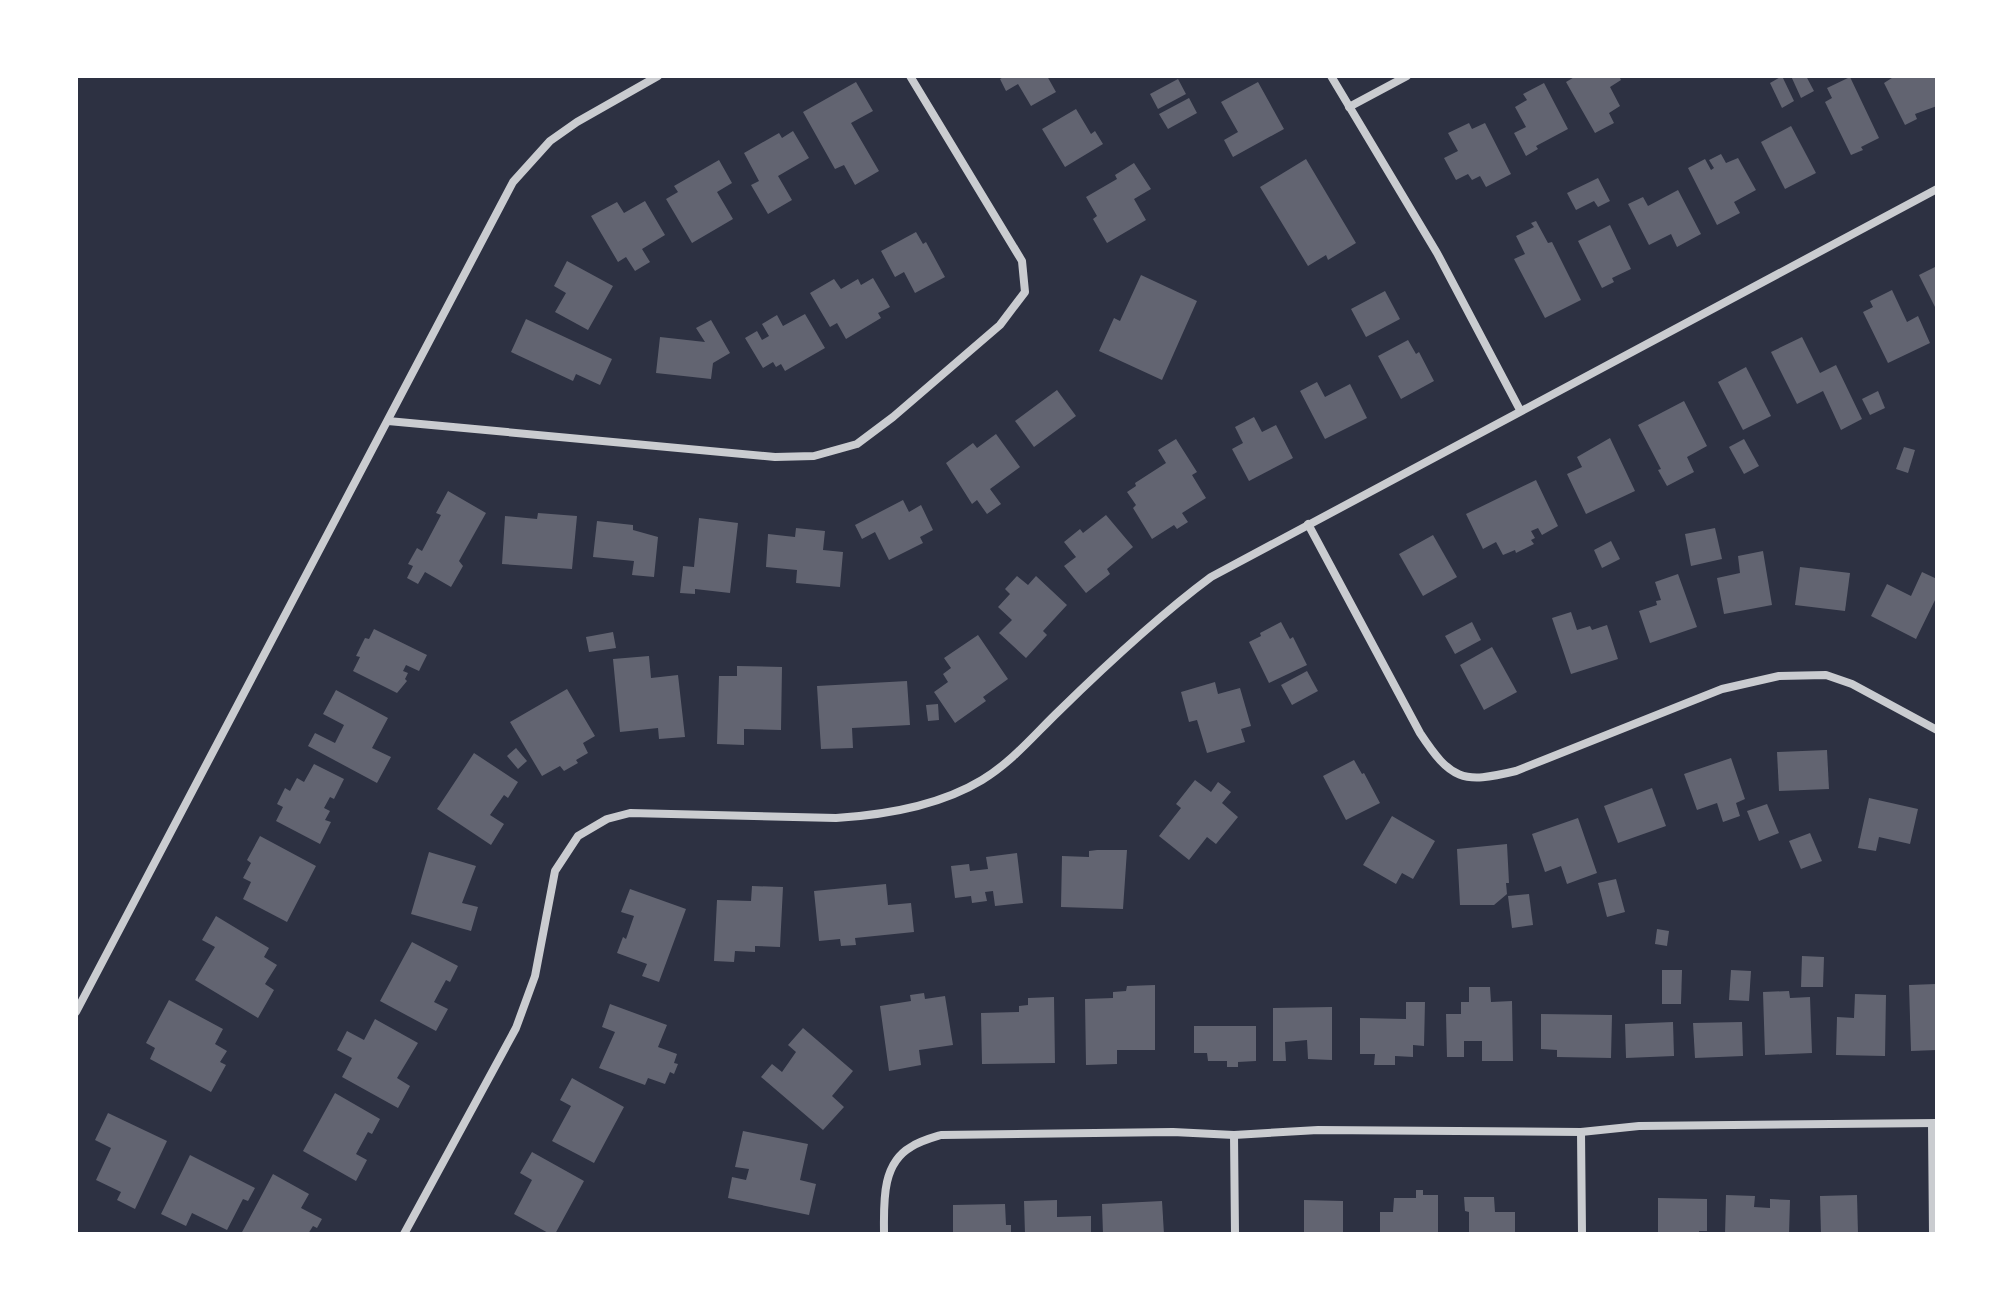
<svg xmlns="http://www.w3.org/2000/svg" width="2013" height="1310" viewBox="0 0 2013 1310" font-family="Barlow,sans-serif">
  <rect width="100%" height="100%" fill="#2d3142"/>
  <!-- building -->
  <g fill="#626471">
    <polygon points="1005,76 1047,76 1056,92 1031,106 1018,84 1006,91 1000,79"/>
    <polygon points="1576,76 1619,76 1621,80 1610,87 1620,106 1609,113 1614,123 1595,133 1566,82"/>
    <polygon points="1782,76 1794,101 1782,108 1770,83"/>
    <polygon points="1791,76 1806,76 1814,91 1801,98"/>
    <polygon points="1895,76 1935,76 1937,106 1915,114 1917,119 1905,125 1884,83"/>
    <polygon points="1850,77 1879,138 1861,147 1863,150 1851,155 1825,102 1832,98 1827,88"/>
    <polygon points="1178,79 1186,94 1158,109 1150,94"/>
    <polygon points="856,82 873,111 851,123 879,171 855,185 844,165 835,169 803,112"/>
    <polygon points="1258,82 1284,129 1233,157 1224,140 1238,132 1221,102"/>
    <polygon points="1544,83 1568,129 1536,146 1538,149 1526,156 1514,133 1526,127 1515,107 1527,100 1523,94"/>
    <polygon points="1189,98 1197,113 1168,129 1159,114"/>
    <polygon points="1076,109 1091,134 1095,131 1103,144 1065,167 1042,129"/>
    <polygon points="1469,123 1472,129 1485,123 1511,174 1486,187 1480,176 1472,180 1468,174 1456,180 1444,158 1458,151 1448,133"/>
    <polygon points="1791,126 1816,173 1785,189 1761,142"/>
    <polygon points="793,131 809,158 778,176 792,200 768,214 751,185 759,181 744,153 779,133 782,138"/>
    <polygon points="1721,154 1726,163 1738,158 1756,190 1734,202 1740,213 1717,225 1688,168 1705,159 1711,170 1714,168 1709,160"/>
    <polygon points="1306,159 1356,243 1328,260 1326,255 1308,266 1260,187"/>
    <polygon points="719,160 732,183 717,192 733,219 692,243 666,199 678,192 674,186"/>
    <polygon points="1134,163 1151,189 1134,199 1146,220 1107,243 1093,219 1097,216 1086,197 1117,179 1115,175"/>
    <polygon points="1598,178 1610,201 1598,207 1594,201 1576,210 1567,193"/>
    <polygon points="1678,190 1701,234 1677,247 1671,234 1649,245 1628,204 1643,197 1648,206"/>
    <polygon points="645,201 665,235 642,249 650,262 635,271 626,257 618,262 591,216 617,202 624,213"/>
    <polygon points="1536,221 1548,243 1552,242 1581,300 1545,318 1514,259 1525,254 1516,236 1534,227 1531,223"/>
    <polygon points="1610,225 1631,269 1612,278 1614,282 1602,288 1578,241"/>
    <polygon points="916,232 923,244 926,242 945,277 915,293 904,272 895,277 881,251"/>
    <polygon points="567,261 613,286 588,330 555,312 566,293 554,286"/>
    <polygon points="1937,266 1937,311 1919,275"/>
    <polygon points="1141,275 1197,301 1162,380 1099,351 1114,318 1120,321"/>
    <polygon points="873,278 890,307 878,313 881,318 846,339 837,323 830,327 810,293 834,279 841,289 858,279 861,285"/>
    <polygon points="1892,290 1907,322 1918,316 1930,343 1888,363 1863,312 1873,307 1870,301"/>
    <polygon points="1385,291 1400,319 1366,337 1351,309"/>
    <polygon points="805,314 825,348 785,371 781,364 776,367 773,362 763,368 745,338 757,331 762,340 769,336 762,324 777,315 783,326"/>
    <polygon points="526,319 612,359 600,385 576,374 573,381 511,352"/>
    <polygon points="711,320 730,353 713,363 711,379 656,373 660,337 705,342 696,328"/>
    <polygon points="1802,337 1820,373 1836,365 1862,419 1841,430 1823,391 1797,404 1771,352"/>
    <polygon points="1408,340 1416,354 1419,352 1434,381 1401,399 1378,356"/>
    <polygon points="1746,367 1771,416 1743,430 1718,382"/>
    <polygon points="1317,382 1325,397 1350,384 1367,418 1325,439 1300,391"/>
    <polygon points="1057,390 1076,416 1034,447 1015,421"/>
    <polygon points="1878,391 1885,408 1870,415 1862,399"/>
    <polygon points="1684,401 1707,446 1687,457 1694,472 1667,486 1658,470 1661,469 1638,425"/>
    <polygon points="1254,417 1262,432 1276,425 1293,458 1249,481 1232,449 1243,443 1235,427"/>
    <polygon points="996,434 1020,467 990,489 1001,504 987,514 977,500 972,504 946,463 973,443 977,448"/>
    <polygon points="1610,438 1635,491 1586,514 1567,474 1582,467 1577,457"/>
    <polygon points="1176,439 1197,472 1192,475 1206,498 1182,513 1188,522 1177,529 1174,525 1152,539 1133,508 1136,505 1127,492 1136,486 1135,483 1166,463 1158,450"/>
    <polygon points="1744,439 1759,466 1744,474 1729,447"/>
    <polygon points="1904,447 1915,450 1908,473 1896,469"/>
    <polygon points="1536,480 1558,526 1542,535 1538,528 1531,531 1535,538 1531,540 1534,544 1516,553 1515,550 1503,555 1496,542 1483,549 1466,514"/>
    <polygon points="448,491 486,513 459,561 463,566 451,587 425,572 418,584 407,578 413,566 408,564 417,548 422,551 441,515 436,513"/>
    <polygon points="903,500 909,512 921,505 933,530 920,537 923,543 889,560 875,532 862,539 855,525"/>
    <polygon points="538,513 577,516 572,569 502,564 505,516 537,519"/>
    <polygon points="1106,515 1133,547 1107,569 1110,574 1086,593 1064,566 1076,557 1064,542 1080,529 1083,533"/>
    <polygon points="699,518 738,523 730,593 695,589 695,594 680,593 683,566 694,567"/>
    <polygon points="597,521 633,525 633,530 658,537 654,577 632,575 634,561 593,557"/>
    <polygon points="796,528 825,531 823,550 843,552 840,587 796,583 797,570 766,567 768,534 795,537"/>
    <polygon points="1715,528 1722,559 1691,566 1685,534"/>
    <polygon points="1433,535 1457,577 1423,596 1399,554"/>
    <polygon points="1611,541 1620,559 1602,568 1594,550"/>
    <polygon points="1763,551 1772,605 1724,614 1717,578 1740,573 1738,556"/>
    <polygon points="1800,567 1850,573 1845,611 1795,605"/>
    <polygon points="1922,572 1937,579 1937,596 1916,639 1871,616 1887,584 1911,596"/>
    <polygon points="1678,574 1697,627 1650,643 1639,611 1657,605 1656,601 1661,600 1655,582"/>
    <polygon points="1017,576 1028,585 1036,576 1067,605 1043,631 1047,635 1026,658 999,633 1012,620 998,607 1010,594 1005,589"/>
    <polygon points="1571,612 1577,630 1590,626 1592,630 1607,625 1618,659 1571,674 1552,618"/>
    <polygon points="1281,622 1290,639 1293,637 1307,665 1269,683 1249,642 1261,636 1260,633"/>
    <polygon points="1472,622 1481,640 1455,654 1445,636"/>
    <polygon points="374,629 427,655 419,671 406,665 403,671 408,673 405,679 407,681 397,693 353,671 360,657 356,656 365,638 369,639"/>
    <polygon points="613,632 616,648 589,652 586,637"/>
    <polygon points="978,635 1008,679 983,697 986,701 955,723 934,692 948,682 943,674 951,668 944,658"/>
    <polygon points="1492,647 1517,692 1484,710 1460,665"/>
    <polygon points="649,656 651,678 678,675 685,737 659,739 658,728 620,732 613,659"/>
    <polygon points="737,666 782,667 781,730 744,729 744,745 717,744 719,676 737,676"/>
    <polygon points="1307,671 1318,691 1292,705 1281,685"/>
    <polygon points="907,681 910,725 852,728 853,748 821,749 817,686"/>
    <polygon points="1215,682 1218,694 1240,688 1251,726 1241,729 1245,742 1207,753 1197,720 1189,722 1181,692"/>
    <polygon points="567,689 595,736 583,743 588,753 576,760 578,763 564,771 560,766 542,776 510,722"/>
    <polygon points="336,690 388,718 372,748 391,757 377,783 308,746 315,733 335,743 344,725 323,714"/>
    <polygon points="938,704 939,720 928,721 926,705"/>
    <polygon points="516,748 527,761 518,769 507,756"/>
    <polygon points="1827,750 1829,789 1779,791 1777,752"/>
    <polygon points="474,753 518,782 508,798 504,795 490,815 504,824 491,845 437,809"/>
    <polygon points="1731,758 1745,799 1736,803 1740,816 1723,822 1717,803 1697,810 1684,774"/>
    <polygon points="1354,760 1362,774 1364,773 1380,803 1346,820 1323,776"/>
    <polygon points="314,764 344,779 334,799 330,797 324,808 330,811 325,820 331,822 320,844 276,821 283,807 277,804 285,788 290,791 297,778 304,782"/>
    <polygon points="1195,780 1211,792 1218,782 1231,792 1222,803 1238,817 1216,844 1207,837 1189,860 1159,836 1181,808 1176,804"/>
    <polygon points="1652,788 1666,826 1618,843 1604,806"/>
    <polygon points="1869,798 1918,809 1910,844 1879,837 1876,851 1858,848"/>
    <polygon points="1767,804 1779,833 1759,841 1747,811"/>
    <polygon points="1392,816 1435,841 1413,879 1402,873 1396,884 1363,865"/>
    <polygon points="1578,818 1597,873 1567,884 1561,866 1545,872 1532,834"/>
    <polygon points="1810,833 1822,861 1801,869 1789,841"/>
    <polygon points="260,836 316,866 287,922 243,899 251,882 243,878 251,863 247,860"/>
    <polygon points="1507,844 1509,883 1506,883 1507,894 1494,905 1460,905 1457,849"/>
    <polygon points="1097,850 1127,850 1123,909 1061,907 1062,856 1089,857 1089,851"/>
    <polygon points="429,852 476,866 462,903 478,907 471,931 411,914"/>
    <polygon points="1017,853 1023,903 995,906 993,891 985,892 987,901 972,903 971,896 955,898 951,866 969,864 970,871 988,869 986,857"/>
    <polygon points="1616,879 1625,912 1607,917 1598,883"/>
    <polygon points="886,884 888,905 911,903 914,932 855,938 856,945 841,946 840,939 819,941 814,891"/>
    <polygon points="752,886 783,887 780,947 755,946 755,952 735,951 734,962 714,961 717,900 751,901"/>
    <polygon points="630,889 686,909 659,982 642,976 647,964 617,953 623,937 626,939 634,916 621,912"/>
    <polygon points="1529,894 1533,925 1512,928 1508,896"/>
    <polygon points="216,916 269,948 264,957 277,965 265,984 274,990 258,1018 195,980 215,947 202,940"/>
    <polygon points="1657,929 1669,931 1667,946 1655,944"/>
    <polygon points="412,942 458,966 450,982 446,980 434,1002 448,1009 436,1031 380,1001"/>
    <polygon points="1802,956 1824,957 1823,987 1801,987"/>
    <polygon points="1662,970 1682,970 1681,1004 1662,1004"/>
    <polygon points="1731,970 1751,971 1749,1001 1729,1000"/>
    <polygon points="1936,984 1937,1050 1911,1051 1909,985"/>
    <polygon points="1155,985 1155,1050 1117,1050 1117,1064 1086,1065 1085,999 1113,998 1113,992 1126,991 1127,986"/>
    <polygon points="1469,987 1490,987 1491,1002 1512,1001 1513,1061 1482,1061 1482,1041 1464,1041 1464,1057 1447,1057 1446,1014 1461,1014 1461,1002 1469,1002"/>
    <polygon points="1789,991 1790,998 1810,997 1812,1053 1765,1055 1763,992"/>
    <polygon points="924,993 925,999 945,996 953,1045 919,1050 921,1065 889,1071 880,1006 911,1001 910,995"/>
    <polygon points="1855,994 1886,995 1885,1056 1836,1055 1837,1017 1854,1018"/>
    <polygon points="1054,997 1055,1063 982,1064 981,1013 1019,1012 1019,1006 1028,1005 1028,998"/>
    <polygon points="169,1000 223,1029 215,1044 227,1051 220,1062 226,1065 211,1092 150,1059 155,1048 146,1043"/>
    <polygon points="1406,1002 1425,1002 1424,1046 1413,1045 1413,1057 1395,1056 1395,1065 1374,1065 1375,1054 1360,1054 1360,1018 1406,1019"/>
    <polygon points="610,1004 667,1025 658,1047 677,1054 674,1063 678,1064 674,1074 670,1072 665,1084 648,1078 645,1085 599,1068 615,1032 602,1027"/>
    <polygon points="1332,1007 1332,1060 1308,1059 1307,1040 1285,1042 1286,1061 1273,1061 1273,1008"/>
    <polygon points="1541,1014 1612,1015 1611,1058 1557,1057 1557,1050 1541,1049"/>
    <polygon points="375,1019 418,1043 397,1078 410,1086 398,1108 342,1077 352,1058 337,1050 347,1031 364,1040"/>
    <polygon points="1673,1022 1674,1056 1626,1058 1625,1024"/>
    <polygon points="1742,1022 1743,1056 1695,1058 1693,1023"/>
    <polygon points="1194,1026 1256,1026 1256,1061 1238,1062 1238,1067 1227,1067 1227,1061 1208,1061 1207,1053 1194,1053"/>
    <polygon points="803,1028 853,1071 832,1096 844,1107 823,1130 761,1077 772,1064 782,1072 796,1052 788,1045"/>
    <polygon points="572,1078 624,1107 594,1163 552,1141 571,1106 560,1100"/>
    <polygon points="335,1093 380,1119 372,1134 368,1132 356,1154 367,1160 356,1181 303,1151"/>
    <polygon points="108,1113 167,1141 135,1209 117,1200 121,1192 96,1180 111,1148 95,1140"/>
    <polygon points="743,1131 808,1144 800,1180 816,1184 809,1215 728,1198 732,1177 746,1180 749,1169 735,1167"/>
    <polygon points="532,1152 584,1181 555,1234 550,1234 514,1214 532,1180 520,1173"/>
    <polygon points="190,1155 255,1188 248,1201 243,1199 227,1230 192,1213 186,1226 161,1214"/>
    <polygon points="273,1174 309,1194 301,1208 322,1219 317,1228 313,1226 308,1234 241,1234"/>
    <polygon points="1416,1190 1423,1190 1423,1195 1438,1195 1438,1234 1380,1234 1380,1212 1393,1212 1394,1198 1416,1198"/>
    <polygon points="1726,1195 1755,1196 1754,1207 1770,1208 1770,1199 1790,1200 1789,1234 1725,1234"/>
    <polygon points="1857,1195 1858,1234 1821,1234 1820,1196"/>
    <polygon points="1464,1197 1494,1197 1495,1212 1515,1212 1515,1234 1469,1234 1469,1212 1465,1211"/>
    <polygon points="1658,1198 1707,1199 1707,1231 1699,1231 1699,1234 1658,1234"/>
    <polygon points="1057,1200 1057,1217 1091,1216 1091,1234 1025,1234 1024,1201"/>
    <polygon points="1304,1200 1343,1201 1343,1234 1304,1234"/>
    <polygon points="1162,1201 1164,1234 1103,1234 1102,1204"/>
    <polygon points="1005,1204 1006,1225 1011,1225 1011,1234 953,1234 953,1205"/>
  </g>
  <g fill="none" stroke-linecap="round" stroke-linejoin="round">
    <!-- minor -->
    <g stroke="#caccd0" stroke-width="8">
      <polyline points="1331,76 1437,253 1520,410"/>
      <polyline points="1349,107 1407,76"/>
      <polyline points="388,421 775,457 814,456 857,444 893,417 1000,325 1025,292 1022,261 910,76"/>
      <path d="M1308 524 1420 733C1451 780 1462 784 1516 771L1722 689 1779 676 1826 675 1852 684 1937 730"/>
      <polyline points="76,1012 513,182 550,141 577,122 658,76"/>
      <polyline points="1932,1124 1933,1234"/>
      <polyline points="1581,1132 1582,1234"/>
      <polyline points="1234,1135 1235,1234"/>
      <path d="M404 1234 516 1028 535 976 555 871 578 836 607 819 630 813 836 818C885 815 939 806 982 780 1013 761 1034 735 1059 711 1107 664 1157 617 1211 577L1937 189"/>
      <path d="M884 1234C884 1204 881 1164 911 1147 920 1141 931 1138 941 1135L1173 1132 1234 1135 1318 1130 1581 1132 1639 1126 1937 1123"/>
    </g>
  </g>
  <!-- border -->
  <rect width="2013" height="1310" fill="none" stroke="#ffffff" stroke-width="156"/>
</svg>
